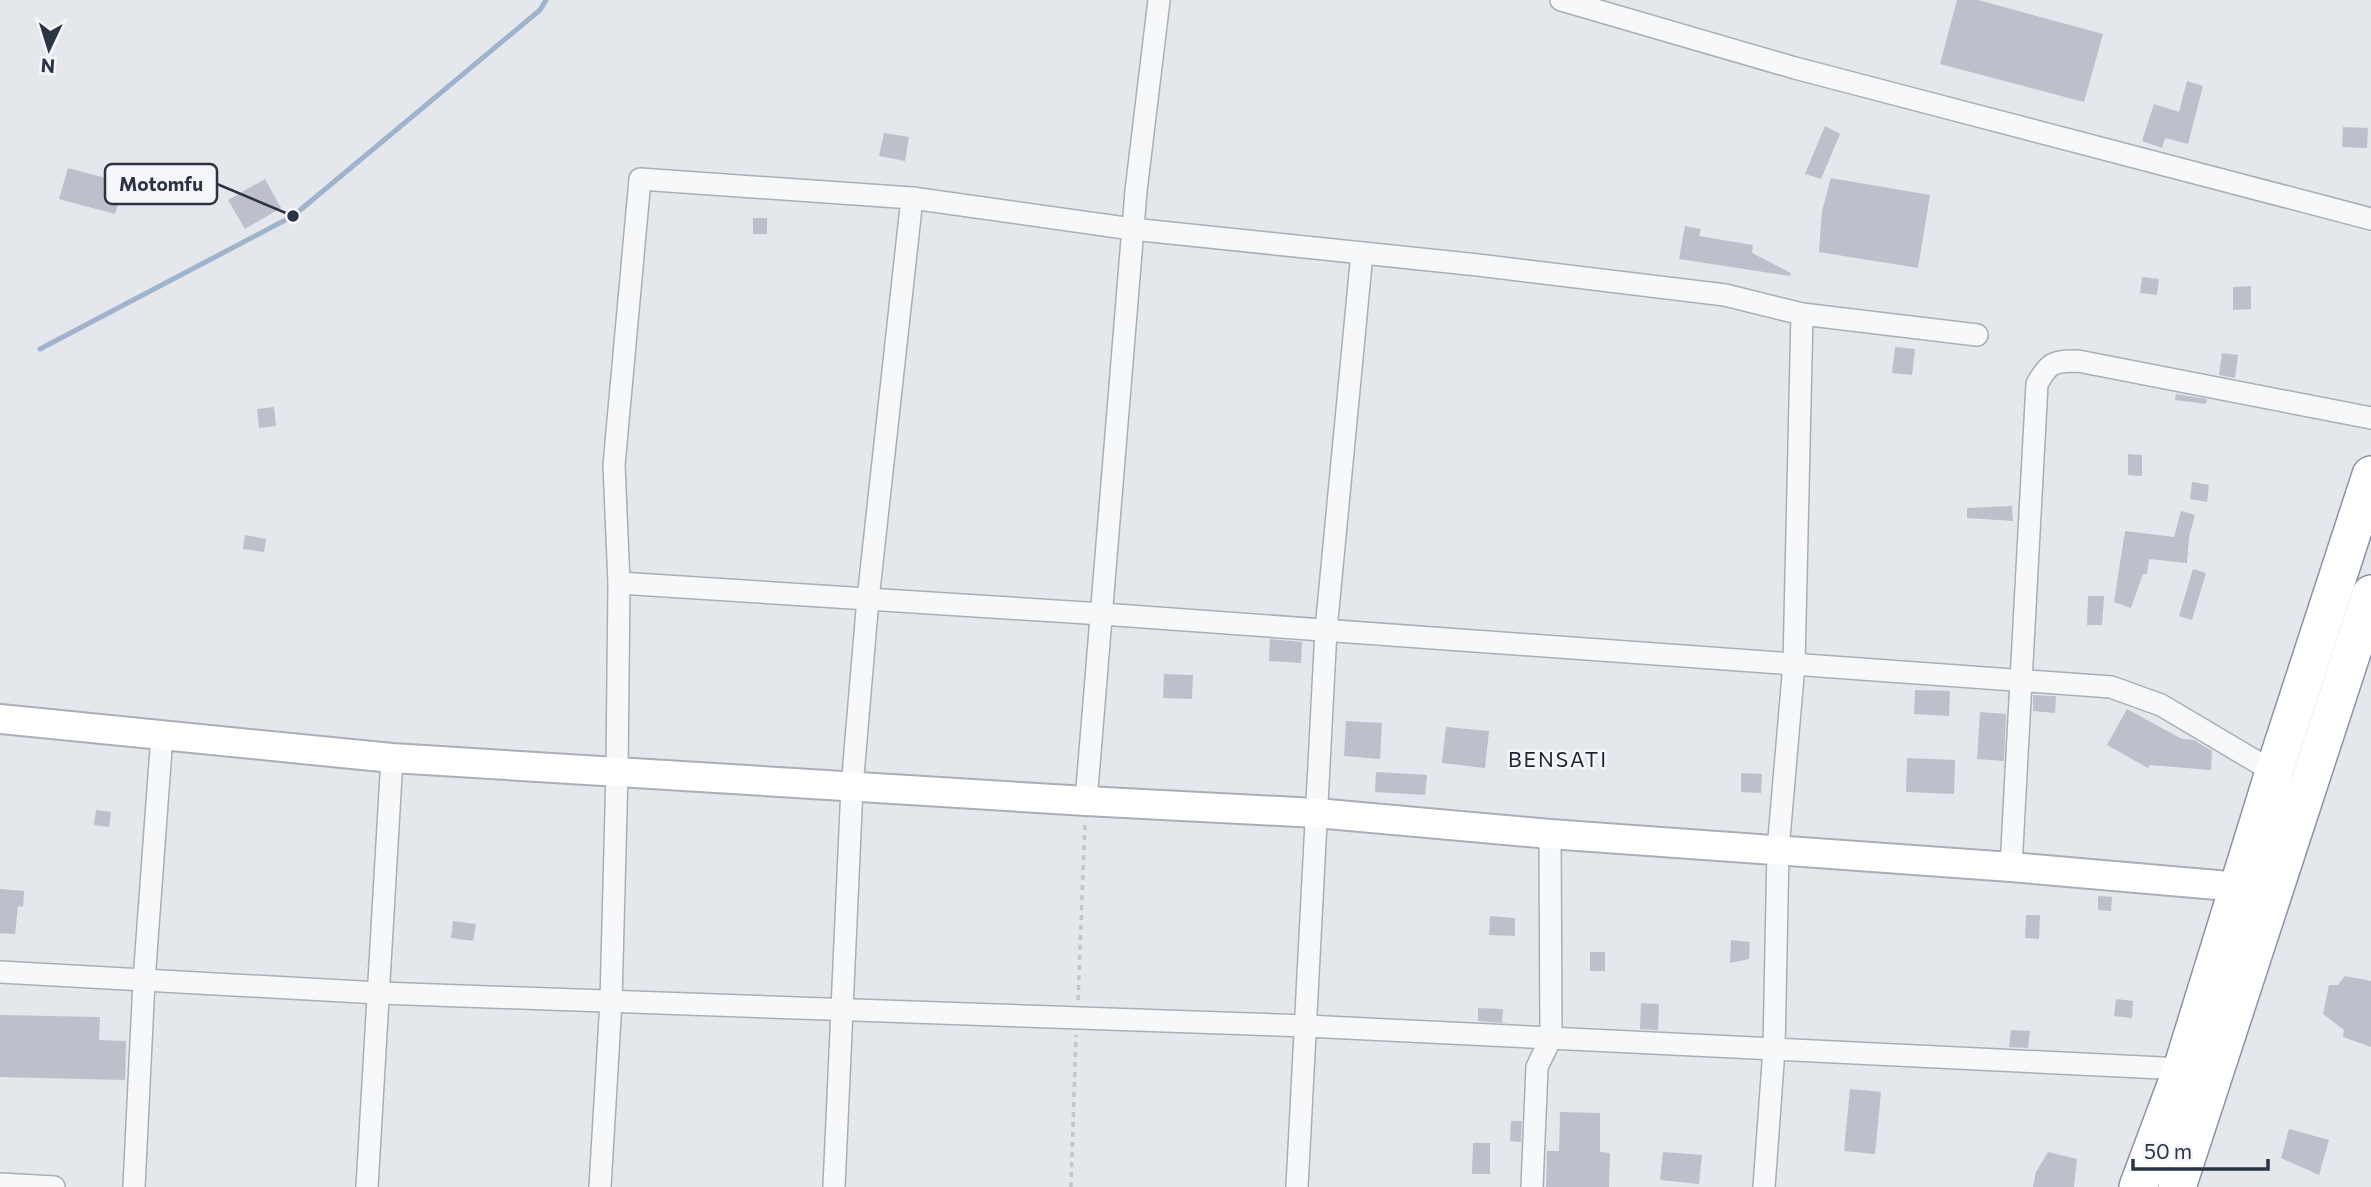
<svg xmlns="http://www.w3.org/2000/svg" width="2371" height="1187" viewBox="0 0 2371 1187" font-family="Commissioner,sans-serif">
  <rect width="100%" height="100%" fill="#e4e7ec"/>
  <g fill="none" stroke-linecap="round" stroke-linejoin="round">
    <!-- stream -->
    <polyline stroke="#9fb4cc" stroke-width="5" points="40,349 293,216 540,10 546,0"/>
  </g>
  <!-- building -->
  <g fill="#bbc0ca">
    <polygon points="1957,0 1978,0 2103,34 2084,102 1940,64"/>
    <polygon points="2187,81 2203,86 2188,144 2165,138 2162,148 2142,141 2154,104 2179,112"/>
    <polygon points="1825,126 1840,134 1821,179 1805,174"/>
    <polygon points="2343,127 2368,128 2367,148 2342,147"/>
    <polygon points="884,133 909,137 905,161 879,156"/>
    <polygon points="68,168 124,183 115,214 59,199"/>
    <polygon points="1831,178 1930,195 1918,268 1819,252 1822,211"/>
    <polygon points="265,179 281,208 245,229 228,200"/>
    <rect x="753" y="218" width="14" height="16"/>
    <polygon points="1685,226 1701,229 1699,236 1753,245 1752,253 1791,273 1790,276 1679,259"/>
    <polygon points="2142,277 2159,279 2157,295 2140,293"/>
    <polygon points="2251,286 2251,309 2233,310 2233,287"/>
    <polygon points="1895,347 1915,349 1912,375 1892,373"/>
    <polygon points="2222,353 2238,355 2235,378 2219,375"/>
    <polygon points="2176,394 2207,399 2206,404 2175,400"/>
    <polygon points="274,407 276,426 259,428 257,409"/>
    <polygon points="2128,454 2142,455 2142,476 2128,475"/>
    <polygon points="2192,482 2209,485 2207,502 2190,499"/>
    <polygon points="2012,506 2013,521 1967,518 1967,508"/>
    <polygon points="2181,511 2195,515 2189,537 2187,563 2149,559 2147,574 2143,574 2131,608 2114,602 2125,531 2174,537"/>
    <polygon points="245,535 266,539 264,552 243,549"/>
    <polygon points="2193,569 2206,573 2192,620 2179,616"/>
    <polygon points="2088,596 2104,596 2102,625 2087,625"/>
    <polygon points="1270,639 1302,642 1301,663 1269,661"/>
    <polygon points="1164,674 1193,675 1192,699 1163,698"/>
    <polygon points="1915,690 1950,691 1949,716 1914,714"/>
    <polygon points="2033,695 2056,696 2055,713 2033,711"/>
    <polygon points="2127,709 2182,739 2194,740 2212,751 2211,770 2150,765 2148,768 2107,745"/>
    <polygon points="1980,712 2006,714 2004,761 1977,759"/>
    <polygon points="1346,721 1382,723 1380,759 1344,756"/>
    <polygon points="1446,727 1489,731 1485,768 1442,763"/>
    <polygon points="1907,758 1955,760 1954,794 1906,792"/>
    <polygon points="1376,772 1427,775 1425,795 1375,792"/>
    <polygon points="1741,773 1762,774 1761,793 1741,792"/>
    <polygon points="96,810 111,812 109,827 94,825"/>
    <polygon points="0,889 24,891 23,907 18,906 15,934 0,933"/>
    <polygon points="2098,896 2112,897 2111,911 2098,910"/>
    <polygon points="2026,915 2040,915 2039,939 2025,938"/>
    <polygon points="1490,916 1515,918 1515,936 1489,935"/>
    <polygon points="453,921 476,924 473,941 451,938"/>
    <polygon points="1731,940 1750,942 1749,959 1730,963"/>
    <rect x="1590" y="952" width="15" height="19"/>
    <polygon points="2345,976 2371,981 2371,1047 2343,1037 2344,1030 2323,1014 2329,985 2338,985"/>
    <polygon points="2116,999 2133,1001 2132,1018 2114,1016"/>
    <polygon points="1641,1003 1659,1004 1658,1030 1640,1029"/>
    <polygon points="1478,1008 1503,1009 1502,1023 1478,1021"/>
    <polygon points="0,1015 100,1017 99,1040 126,1041 125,1080 0,1077"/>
    <polygon points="2011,1030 2030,1031 2028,1048 2009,1047"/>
    <polygon points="1850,1089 1881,1092 1875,1154 1844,1151"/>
    <polygon points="1560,1112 1600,1113 1600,1152 1610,1153 1609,1187 1546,1187 1547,1151 1559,1151"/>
    <polygon points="1511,1121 1522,1121 1521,1142 1510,1141"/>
    <polygon points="2289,1129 2329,1140 2319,1175 2281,1158"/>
    <polygon points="1473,1143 1490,1143 1490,1174 1472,1174"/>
    <polygon points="1663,1152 1702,1155 1699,1184 1660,1180"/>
    <polygon points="2048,1152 2077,1159 2074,1187 2033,1187 2036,1172"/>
  </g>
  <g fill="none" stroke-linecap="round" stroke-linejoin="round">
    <defs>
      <g id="street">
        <polyline points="1561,0 1795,68 2371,219"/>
        <polyline points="619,583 1102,614 2111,687 2161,705 2274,772"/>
        <polyline points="1086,801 1136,191 1159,0"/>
        <path d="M2011 867 2037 384C2049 362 2054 361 2078 361L2371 418"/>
        <polyline points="0,972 379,993 1306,1026 2182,1069"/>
        <polyline points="0,1184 54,1187"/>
        <polyline points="134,1187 144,981 162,735"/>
        <polyline points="367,1187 392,758"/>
        <polyline points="600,1187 611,1001 617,772 619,583 614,465 640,179 912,198 1132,229 1478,265 1725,295 1802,314 1977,335"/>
        <polyline points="834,1187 852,787 868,599 912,198"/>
        <polyline points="1297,1187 1326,630 1362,253"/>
        <polyline points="1532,1187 1537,1067 1551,1038 1550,834"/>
        <polyline points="1764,1187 1774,1049 1778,850 1794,664 1802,314"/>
      </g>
      <polyline id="secondary" points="0,719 392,758 1086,801 1316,813 1550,834 2011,867 2240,887"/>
      <g id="highway">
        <polyline points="2138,1187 2182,1069 2274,772 2371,475"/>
        <polyline points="2177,1187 2371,594"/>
      </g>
    </defs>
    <!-- street casing -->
    <use href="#street" stroke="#a9aeb7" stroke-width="24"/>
    <!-- secondary casing -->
    <use href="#secondary" stroke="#a9aeb7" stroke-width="32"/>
    <!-- highway casing -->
    <use href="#highway" stroke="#8b94a3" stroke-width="40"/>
    <!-- path -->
    <g stroke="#c2c5cb" stroke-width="3.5" stroke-dasharray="5 5" stroke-linecap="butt">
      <polyline points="1078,1000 1085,822"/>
      <polyline points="1071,1187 1076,1035"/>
    </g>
    <!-- street -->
    <use href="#street" stroke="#f7f8fa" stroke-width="21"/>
    <!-- secondary -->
    <use href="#secondary" stroke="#fff" stroke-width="28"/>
    <!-- highway -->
    <use href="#highway" stroke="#fff" stroke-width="37"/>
  </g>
  <g text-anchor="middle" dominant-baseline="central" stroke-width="5" stroke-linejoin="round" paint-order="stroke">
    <!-- quarter labels -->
    <g font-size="21" letter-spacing="2" fill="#1d2536" stroke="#f4f6f9">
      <text x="1558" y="758">BENSATI</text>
    </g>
  </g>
  <!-- callouts -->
  <path fill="none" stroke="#2b3445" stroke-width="2.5" d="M293 216L217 184"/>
  <circle fill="#2b3445" stroke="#f4f6f9" stroke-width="2.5" cx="293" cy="216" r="7"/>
  <rect fill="#f4f6f9" stroke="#2b3445" stroke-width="2.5" x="105" y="164" width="112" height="40" rx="7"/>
  <g font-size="19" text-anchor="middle" font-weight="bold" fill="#2b3445">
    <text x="161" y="191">Motomfu</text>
  </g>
  <!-- north arrow -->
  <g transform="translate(49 49) rotate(184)" stroke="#f4f6f9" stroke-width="5" paint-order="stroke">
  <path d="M0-5L12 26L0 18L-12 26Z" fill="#2b3445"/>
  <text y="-10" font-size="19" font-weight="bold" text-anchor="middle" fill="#2b3445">N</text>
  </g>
  <!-- scale -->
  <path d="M2133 1159v10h135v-10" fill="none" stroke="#2b3445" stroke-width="3.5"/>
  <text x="2144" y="1159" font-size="21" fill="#2b3445" stroke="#f4f6f9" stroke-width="5" paint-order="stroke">50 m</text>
</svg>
